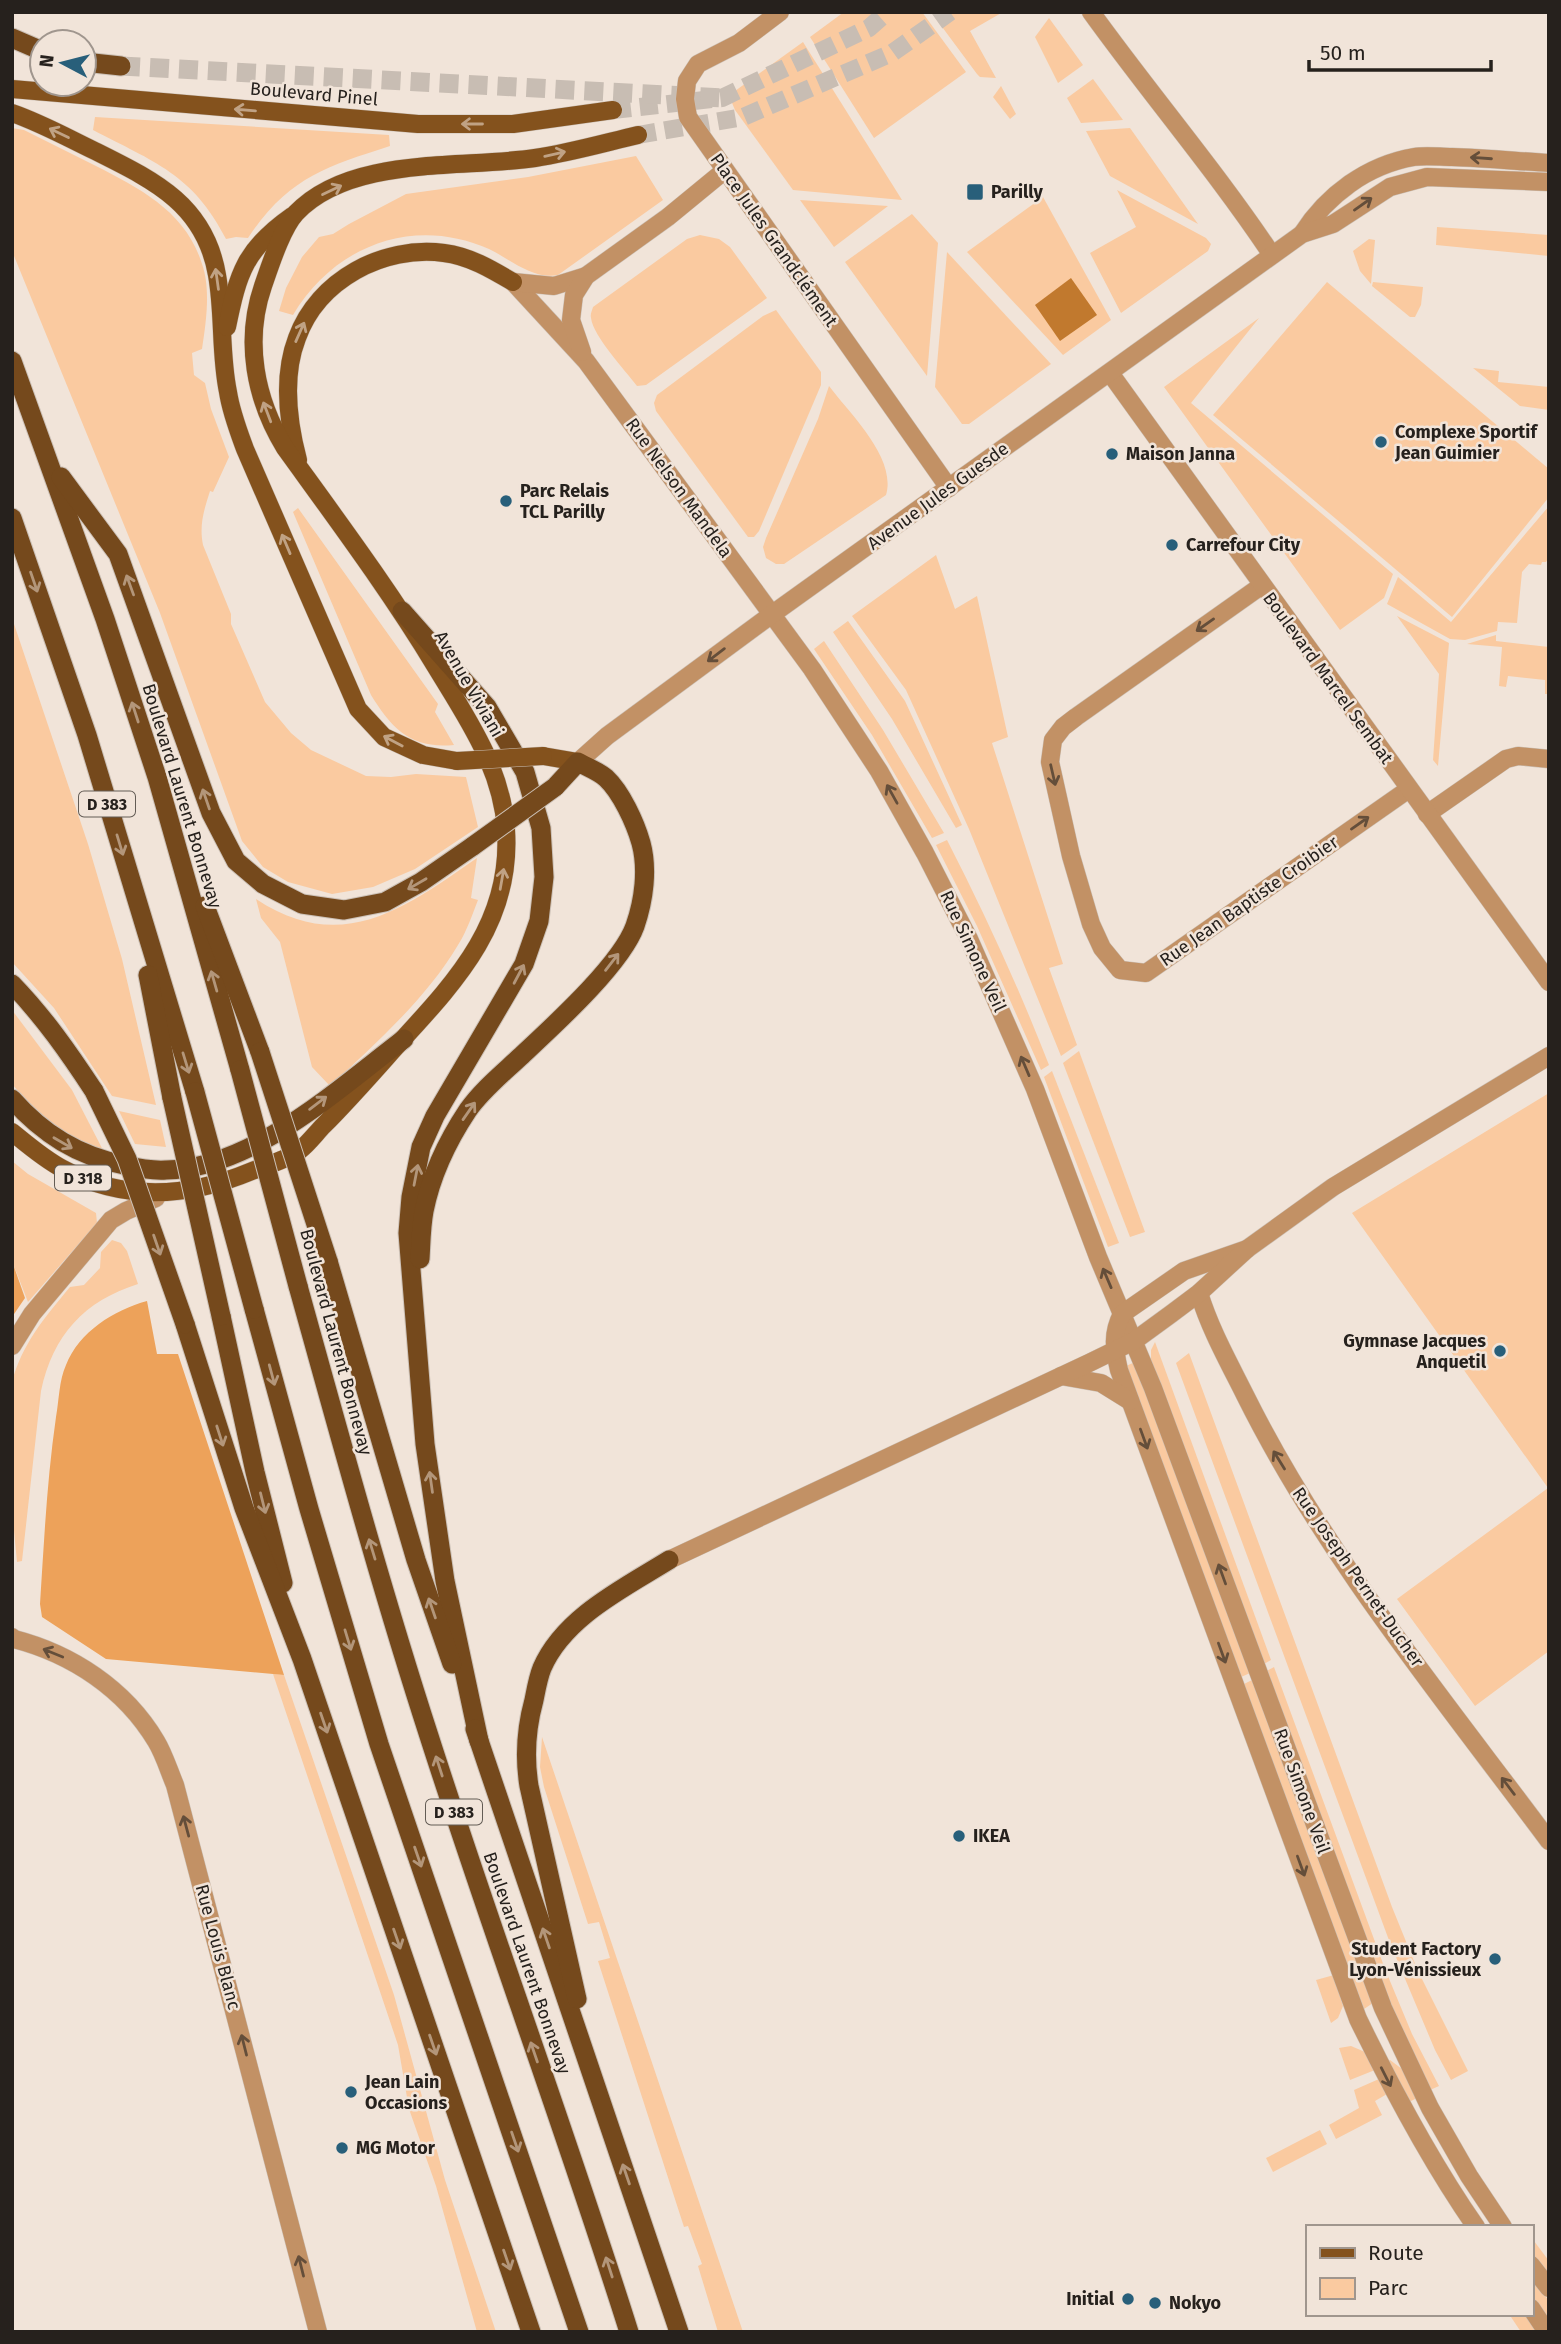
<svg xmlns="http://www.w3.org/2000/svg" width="1561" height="2344" viewBox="0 0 1561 2344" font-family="'Fira Sans',sans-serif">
  <rect width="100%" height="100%" fill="#f1e4d9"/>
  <!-- green -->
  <g fill="#facaa0">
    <polygon points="844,12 922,12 966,72 874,138 810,37"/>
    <polygon points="931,12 1003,12 970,31 996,78 980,77 977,74"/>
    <polygon points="1049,18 1083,65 1058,83 1035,37"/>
    <polygon points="803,42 902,200 793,190 735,110 730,98 735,91"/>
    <polygon points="1093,79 1123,120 1081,123 1067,98"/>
    <polygon points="1001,86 1016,114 1010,119 993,97"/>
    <path d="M95 117 389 135 390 146C325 167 288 178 248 238L236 237 226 239C193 174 154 162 93 130Z"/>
    <path d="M12 128 24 130C48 142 72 154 96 166 141 189 186 212 202 264 211 289 206 323 202 349L192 353 194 375 205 383 211 409 229 457 213 492 210 491C204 510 199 525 203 545L231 614V624L265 702 291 733 311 750 366 776 391 777 416 774 466 777 478 827 415 869 373 887 332 894 288 882 263 867 242 841 160 613 12 251Z"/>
    <polygon points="1130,128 1198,224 1110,176 1086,131"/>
    <path d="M636 156 663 200 558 275C533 280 510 259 489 249 413 215 334 246 293 315L279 311 286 288 302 257 319 237 333 234 349 224 406 194 528 177Z"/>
    <polygon points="1117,190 1206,238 1211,244 1208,251 1121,313 1090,253 1136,227"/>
    <polygon points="1043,197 1111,320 1063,355 967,252"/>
    <polygon points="800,200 888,206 834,247"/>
    <polygon points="912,214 938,243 927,376 845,262"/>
    <polygon points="1437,227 1549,235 1549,256 1436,245"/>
    <path d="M700 235 719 239 730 247 767 298 646 385 637 386C625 370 593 336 591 318 590 314 592 311 593 307L687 239Z"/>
    <polygon points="1369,239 1375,240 1371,284 1360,271 1353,251"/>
    <polygon points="947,252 1051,364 969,424 962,424 935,387"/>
    <polygon points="1327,282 1549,469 1549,497 1452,617 1213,415"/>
    <polygon points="1373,282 1423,287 1421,305 1415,317 1410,317 1372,286"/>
    <polygon points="776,310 821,372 821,385 759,531 754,537 748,537 656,411 654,403 657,395 763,316"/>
    <polygon points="1259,318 1191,403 1393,574 1384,598 1340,630 1164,387"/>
    <polygon points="1473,368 1499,371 1498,382 1549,387 1549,410 1520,406"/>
    <path d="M829 386C850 414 897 458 886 495L784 564H776L766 558 763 547 766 538 818 419Z"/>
    <polygon points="1549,506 1549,557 1546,562 1542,562 1541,565 1529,564 1522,572 1517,623 1498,622 1497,631 1465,640 1450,639 1387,604 1398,577 1451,622"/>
    <path d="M298 508 438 704 435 712 454 745C411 749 392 729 371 695L293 512Z"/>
    <polygon points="936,555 955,609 977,596 1008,737 992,743 1063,964 1049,968 1077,1045 1061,1056 969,829 906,690 852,616"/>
    <polygon points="1397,616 1449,643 1438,766 1433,760 1439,674"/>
    <polygon points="12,618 88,844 122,959 156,1105 112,1096 54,1008 12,962"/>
    <polygon points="848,621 905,701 962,825 956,828 892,719 833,632"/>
    <polygon points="1496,635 1496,641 1549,647 1549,694 1545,694 1545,680 1508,676 1506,687 1499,686 1502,647 1467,644"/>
    <polygon points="824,641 883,730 944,833 932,838 872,735 814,649"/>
    <path d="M947 840C985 914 1019 988 1049 1065L1041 1070 977 926 936 845Z"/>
    <path d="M477 858 471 898 478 900C472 915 467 931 458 945 426 999 375 1044 330 1086L312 1067 280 942 261 918 256 899C342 956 405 908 477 858Z"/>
    <polygon points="12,1010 72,1090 105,1154 72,1138 42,1118 12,1084"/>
    <polygon points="1079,1051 1145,1232 1130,1237 1063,1063"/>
    <polygon points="1052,1071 1119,1243 1108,1247 1044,1077"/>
    <polygon points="1549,1093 1549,1651 1475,1706 1397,1599 1548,1488 1352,1213"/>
    <polygon points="119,1111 160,1120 166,1147 135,1144"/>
    <polygon points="12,1161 28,1174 96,1213 97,1223 28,1302 12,1261"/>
    <path d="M112 1240 121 1243 127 1251 138 1284C84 1301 53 1335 41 1391L22 1561 17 1562 12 1510V1382C22 1344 45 1317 70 1287L84 1285 100 1268 101 1252Z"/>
    <polygon points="1155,1342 1271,1660 1262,1665 1151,1361 1151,1350"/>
    <polygon points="1189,1353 1392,1907 1418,1971 1468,2071 1451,2080 1435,2050 1390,1943 1176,1363"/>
    <polygon points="1135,1362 1250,1673 1239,1678 1126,1366"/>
    <polygon points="1274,1667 1385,1969 1412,2034 1439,2086 1430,2090 1403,2037 1265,1672"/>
    <polygon points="273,1674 284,1675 394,1995 445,2180 496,2332 477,2332 436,2186 409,2109 398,2045"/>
    <polygon points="1254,1679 1373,2003 1364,2009 1242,1685"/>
    <polygon points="542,1737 743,2332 718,2332 698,2266 702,2264 688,2226 684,2227 598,1961 610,1958 599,1922 588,1924 544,1787 540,1767"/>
    <polygon points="1334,1975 1343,2006 1338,2018 1331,2023 1316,1980"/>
    <polygon points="1351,2046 1365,2052 1375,2070 1350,2080 1339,2048"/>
    <polygon points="1390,2060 1402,2069 1417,2098 1407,2103 1387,2062"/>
    <polygon points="1379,2079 1387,2094 1375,2101 1382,2115 1336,2139 1329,2125 1359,2108 1354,2090"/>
    <polygon points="1320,2130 1327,2144 1273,2172 1266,2158"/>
    <polygon points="1531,2237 1549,2261 1549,2278 1531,2254"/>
    <polygon points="1531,2277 1549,2301 1549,2321 1531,2297"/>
    <polygon points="1509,2314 1528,2314 1541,2332 1521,2332"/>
  </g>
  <!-- forest -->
  <g fill="#eda25a">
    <polygon points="12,1261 25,1298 12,1317"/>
    <path d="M147 1301 157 1354H178L284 1675 106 1659 42 1617 40 1604C44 1542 47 1479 56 1417 59 1401 59 1380 66 1365 79 1332 114 1310 147 1301Z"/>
  </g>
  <!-- water -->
  <polygon fill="#c1792e" points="1071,278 1097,315 1060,341 1035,305"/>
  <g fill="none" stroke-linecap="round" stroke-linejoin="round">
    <!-- primary-tunnel -->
    <g stroke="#c8bdb3" stroke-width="18" stroke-dasharray="18 9" stroke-linecap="butt">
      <polyline points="613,110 722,98 869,28 887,12"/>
      <polyline points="638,135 743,117 892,53 950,12"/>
    </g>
    <!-- trunk-tunnel -->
    <polyline stroke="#c8bdb3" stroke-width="19" stroke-dasharray="19 10" stroke-linecap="butt" points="121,66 722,98"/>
    <defs>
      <g id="minor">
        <polyline points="780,12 739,43 698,64 687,81 685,99 688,117 949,488"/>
        <path d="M1091 12C1150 94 1216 171 1272 255"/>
        <polyline points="513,282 586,361 812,669 879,771 925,853 969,939 1035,1089 1098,1257 1153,1388 1383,2008 1430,2108 1469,2176 1503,2227"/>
        <polyline points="513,282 554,286 586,276"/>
        <polyline points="582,352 571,320 574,295 586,276 668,217 724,171"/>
        <polyline points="1261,586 1076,717 1063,727 1053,740 1050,762 1071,856 1091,924 1102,948 1120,970 1146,973 1409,789"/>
        <polyline points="1427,814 1506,759 1518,756 1549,759"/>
        <path d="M1247 1249 1184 1271 1122 1314C1112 1333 1114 1349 1119 1370L1358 2019C1393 2091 1430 2161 1476 2227"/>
        <path d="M1199 1293C1210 1329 1228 1361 1245 1395 1325 1556 1442 1697 1549 1841"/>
        <polyline points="1061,1376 1101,1383 1130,1401"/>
        <polyline points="669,1560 1089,1363 1134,1341 1171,1314 1199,1293 1247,1249 1333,1187 1549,1056"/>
        <path d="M12 1637 14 1639C72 1654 125 1689 156 1741 164 1754 169 1771 175 1785L318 2332"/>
        <polyline points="1531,2265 1549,2288"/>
        <polyline points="1531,2308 1547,2332"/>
      </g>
      <g id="tertiary">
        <path d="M1302 234C1327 195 1367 165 1414 157 1426 155 1440 157 1452 157 1484 158 1516 161 1549 163"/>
        <polyline points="1110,373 1549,982"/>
        <polyline points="578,762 607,736 771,615 1302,234 1333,224 1390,187 1427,177 1549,182"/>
        <polyline points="12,1346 32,1314 111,1220 126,1211 156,1198"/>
      </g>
      <g id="primary">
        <polyline points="12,89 418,124 513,124 613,110"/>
        <path d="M12 113C41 123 68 138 95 151 153 180 205 204 217 275 224 314 220 354 228 392 231 412 238 430 245 449L358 709 384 737 423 755 457 761"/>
        <path d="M227 327C238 273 245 249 292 216"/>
        <path d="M298 460C288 422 282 377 297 338 318 280 383 245 444 253 469 256 491 269 513 282"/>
        <polyline points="543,756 578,762"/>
        <path d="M12 1132C28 1145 44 1159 63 1169 125 1202 190 1197 252 1171 267 1165 287 1160 300 1150 309 1143 316 1133 324 1125 351 1098 376 1069 402 1040 459 978 512 920 506 830 502 768 467 718 436 667 390 591 337 520 285 448 255 399 244 341 263 286 270 266 282 228 296 213 351 155 463 169 535 158 569 153 604 143 638 135"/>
      </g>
      <g id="trunk">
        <polyline points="12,38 42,51"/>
        <polyline points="84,62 121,66"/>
        <polyline points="12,361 105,619 157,777 240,1070"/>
        <polyline points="61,477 118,554 211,813 236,861 263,884 302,904 344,910 385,902 421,882 473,846"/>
        <polyline points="12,518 87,735 195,1092"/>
        <polyline points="402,611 487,707 525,772 541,828 544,877 539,921 524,964 435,1116 421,1147 411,1197 408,1233 425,1444 445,1581 479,1741"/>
        <polyline points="205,906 260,1052"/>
        <polyline points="148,975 172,1098"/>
        <path d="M12 984C44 1017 69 1053 94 1091"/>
        <path d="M12 1099C43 1134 78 1156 124 1165 137 1168 152 1171 166 1170 252 1169 339 1088 404 1039"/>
        <path d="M420 1259C421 1243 421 1227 424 1211 431 1176 448 1140 468 1110 482 1090 503 1073 520 1057 552 1027 621 965 635 926 644 900 648 869 641 843 635 822 621 792 606 778 598 771 587 767 578 762L555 787"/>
        <polyline points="328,1261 416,1560 452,1664"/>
        <path d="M298 1286C340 1437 381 1588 429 1736 493 1936 566 2132 629 2332"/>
        <polyline points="254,1309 309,1509 379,1744 579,2332"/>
        <polyline points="221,1316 255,1472 283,1583"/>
        <polyline points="185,1324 244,1508 302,1659 531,2332"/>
        <polyline points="475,1729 679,2332"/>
        <path d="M577 1999 529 1786C524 1755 526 1729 534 1700 536 1690 538 1678 542 1668 564 1617 624 1588 669 1560"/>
      </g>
    </defs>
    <!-- minor casing -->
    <use href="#minor" stroke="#ccc1b7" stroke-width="19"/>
    <!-- tertiary casing -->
    <use href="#tertiary" stroke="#ccc1b7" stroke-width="19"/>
    <!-- primary casing -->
    <use href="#primary" stroke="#ccc1b7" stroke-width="19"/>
    <!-- trunk casing -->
    <use href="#trunk" stroke="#ccc1b7" stroke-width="21"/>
    <!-- minor -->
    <use href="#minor" stroke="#c29165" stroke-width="18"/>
    <!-- tertiary -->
    <use href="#tertiary" stroke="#c29165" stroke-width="18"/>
    <!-- primary -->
    <use href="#primary" stroke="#84521d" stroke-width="18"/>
    <!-- trunk -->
    <use href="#trunk" stroke="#75491c" stroke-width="19"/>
    <defs>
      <polyline id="primary-bridge" points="457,761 543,756"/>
      <g id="trunk-bridge">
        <polyline points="473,846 555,787"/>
        <polyline points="260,1052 328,1261"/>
        <polyline points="240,1070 298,1286"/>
        <polyline points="94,1091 127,1159 185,1324"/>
        <polyline points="195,1092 254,1309"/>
        <polyline points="172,1098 221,1316"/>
      </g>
    </defs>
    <!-- primary-bridge casing -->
    <use href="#primary-bridge" stroke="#ccc1b7" stroke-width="19" stroke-linecap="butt"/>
    <!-- trunk-bridge casing -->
    <use href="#trunk-bridge" stroke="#ccc1b7" stroke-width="21" stroke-linecap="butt"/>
    <!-- primary-bridge -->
    <use href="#primary-bridge" stroke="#84521d" stroke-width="18"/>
    <!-- trunk-bridge -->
    <use href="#trunk-bridge" stroke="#75491c" stroke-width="19"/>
  </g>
  <!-- one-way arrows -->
  <defs><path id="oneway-shaft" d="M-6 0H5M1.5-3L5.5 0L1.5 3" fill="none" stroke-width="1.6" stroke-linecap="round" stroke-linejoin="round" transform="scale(1.75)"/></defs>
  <g stroke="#c0a284">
    <use href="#oneway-shaft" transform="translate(245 110) rotate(-175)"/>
    <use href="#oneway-shaft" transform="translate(472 124) rotate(-180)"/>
    <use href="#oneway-shaft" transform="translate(59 133) rotate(-154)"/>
    <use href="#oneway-shaft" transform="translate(555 154) rotate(-13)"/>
    <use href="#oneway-shaft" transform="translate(332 190) rotate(-26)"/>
    <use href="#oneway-shaft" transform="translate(217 279) rotate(-98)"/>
    <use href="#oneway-shaft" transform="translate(300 332) rotate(-66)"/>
    <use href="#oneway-shaft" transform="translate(267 412) rotate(-111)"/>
    <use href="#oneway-shaft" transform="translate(286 544) rotate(-113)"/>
    <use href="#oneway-shaft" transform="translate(393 741) rotate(-152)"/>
    <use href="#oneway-shaft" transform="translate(502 879) rotate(-80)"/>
  </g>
  <g stroke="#644e3a">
    <use href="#oneway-shaft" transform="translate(1481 158) rotate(-176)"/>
    <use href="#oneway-shaft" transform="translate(1363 204) rotate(-35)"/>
    <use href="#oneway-shaft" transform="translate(1205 625) rotate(145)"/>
    <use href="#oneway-shaft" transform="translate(716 655) rotate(143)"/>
    <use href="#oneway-shaft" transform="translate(1053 775) rotate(77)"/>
    <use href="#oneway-shaft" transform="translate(892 794) rotate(-119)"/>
    <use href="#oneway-shaft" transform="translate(1360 823) rotate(-35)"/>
    <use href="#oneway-shaft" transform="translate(1025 1066) rotate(-113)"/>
    <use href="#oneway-shaft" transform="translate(1107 1278) rotate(-113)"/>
    <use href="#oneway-shaft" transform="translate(1144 1439) rotate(70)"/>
    <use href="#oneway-shaft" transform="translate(1279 1460) rotate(-122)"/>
    <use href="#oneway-shaft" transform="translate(1222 1574) rotate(-110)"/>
    <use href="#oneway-shaft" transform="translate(53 1653) rotate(-158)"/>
    <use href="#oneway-shaft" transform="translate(1222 1653) rotate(70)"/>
    <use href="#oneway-shaft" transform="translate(1508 1786) rotate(-127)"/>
    <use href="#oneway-shaft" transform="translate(186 1826) rotate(-105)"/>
    <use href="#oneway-shaft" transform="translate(1301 1866) rotate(70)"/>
    <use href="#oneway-shaft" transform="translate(244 2045) rotate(-104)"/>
    <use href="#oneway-shaft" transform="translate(1386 2077) rotate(63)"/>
    <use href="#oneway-shaft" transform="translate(301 2266) rotate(-104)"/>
  </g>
  <g stroke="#b3967a">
    <use href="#oneway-shaft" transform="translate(34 582) rotate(71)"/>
    <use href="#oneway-shaft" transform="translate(130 585) rotate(-110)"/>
    <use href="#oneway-shaft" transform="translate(135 712) rotate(-108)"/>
    <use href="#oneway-shaft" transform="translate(206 799) rotate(-109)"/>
    <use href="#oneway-shaft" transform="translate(120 845) rotate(73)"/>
    <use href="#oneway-shaft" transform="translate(417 884) rotate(150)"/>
    <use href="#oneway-shaft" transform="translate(612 962) rotate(-52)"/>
    <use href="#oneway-shaft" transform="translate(519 974) rotate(-62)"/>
    <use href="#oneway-shaft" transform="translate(214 981) rotate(-106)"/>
    <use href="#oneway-shaft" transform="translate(186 1063) rotate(73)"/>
    <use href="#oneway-shaft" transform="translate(318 1103) rotate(-37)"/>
    <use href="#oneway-shaft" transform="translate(469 1111) rotate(-55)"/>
    <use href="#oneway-shaft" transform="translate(63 1143) rotate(30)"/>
    <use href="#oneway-shaft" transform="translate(416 1175) rotate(-79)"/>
    <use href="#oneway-shaft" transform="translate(157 1245) rotate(71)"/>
    <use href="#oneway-shaft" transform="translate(272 1375) rotate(75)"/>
    <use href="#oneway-shaft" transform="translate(220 1436) rotate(72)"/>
    <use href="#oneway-shaft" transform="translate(431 1482) rotate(-98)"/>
    <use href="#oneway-shaft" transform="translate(263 1503) rotate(76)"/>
    <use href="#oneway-shaft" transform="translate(372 1549) rotate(-107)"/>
    <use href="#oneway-shaft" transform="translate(432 1608) rotate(-109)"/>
    <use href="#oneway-shaft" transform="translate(348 1640) rotate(73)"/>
    <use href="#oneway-shaft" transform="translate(324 1723) rotate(71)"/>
    <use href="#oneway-shaft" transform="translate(439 1766) rotate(-108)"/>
    <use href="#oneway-shaft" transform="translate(418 1857) rotate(71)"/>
    <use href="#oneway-shaft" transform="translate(546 1938) rotate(-109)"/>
    <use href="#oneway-shaft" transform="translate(397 1939) rotate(71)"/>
    <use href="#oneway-shaft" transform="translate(433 2045) rotate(71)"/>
    <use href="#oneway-shaft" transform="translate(534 2052) rotate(-109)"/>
    <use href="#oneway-shaft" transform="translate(515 2142) rotate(71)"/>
    <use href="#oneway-shaft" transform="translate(626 2174) rotate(-109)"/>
    <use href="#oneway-shaft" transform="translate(507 2260) rotate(71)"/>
    <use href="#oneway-shaft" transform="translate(609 2267) rotate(-108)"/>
  </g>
  <!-- markers -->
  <g fill="#285f7a" stroke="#f1e4d9" stroke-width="2.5">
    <rect x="966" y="183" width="18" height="18" rx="3.5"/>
    <circle cx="1381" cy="442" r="7"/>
    <circle cx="1112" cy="454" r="7"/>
    <circle cx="506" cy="501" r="7"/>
    <circle cx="1172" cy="545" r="7"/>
    <circle cx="1500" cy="1351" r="7"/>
    <circle cx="959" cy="1836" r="7"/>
    <circle cx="1495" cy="1959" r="7"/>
    <circle cx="351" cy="2092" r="7"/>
    <circle cx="342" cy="2148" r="7"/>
    <circle cx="1128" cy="2299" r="7"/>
    <circle cx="1155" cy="2303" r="7"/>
  </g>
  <g text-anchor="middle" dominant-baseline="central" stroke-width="5" stroke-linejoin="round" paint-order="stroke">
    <!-- shield labels -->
    <g fill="#f1e4d9" stroke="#635c55" stroke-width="2">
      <rect x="79" y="791.5" width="56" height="25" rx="5"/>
      <rect x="55" y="1165.5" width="56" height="25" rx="5"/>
      <rect x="426" y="1799.5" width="56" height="25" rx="5"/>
    </g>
    <g font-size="16" font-weight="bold" fill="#26211d">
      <text x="107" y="804">D 383</text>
      <text x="83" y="1178">D 318</text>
      <text x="454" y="1812">D 383</text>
    </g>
    <!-- street labels -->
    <g font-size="18" fill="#26211d" stroke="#f1e4d9">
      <text transform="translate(314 94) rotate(5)">Boulevard Pinel</text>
      <text transform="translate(774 240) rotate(55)">Place Jules Grandclément</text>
      <text transform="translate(679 488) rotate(54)">Rue Nelson Mandela</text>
      <text transform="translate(938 496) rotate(-36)">Avenue Jules Guesde</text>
      <text transform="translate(1328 678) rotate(54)">Boulevard Marcel Sembat</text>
      <text transform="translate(469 684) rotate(60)">Avenue Viviani</text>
      <text transform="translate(182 796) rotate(73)">Boulevard Laurent Bonnevay</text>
      <text transform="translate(1249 901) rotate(-35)">Rue Jean Baptiste Croibier</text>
      <text transform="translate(973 951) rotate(65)">Rue Simone Veil</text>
      <text transform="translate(336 1342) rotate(75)">Boulevard Laurent Bonnevay</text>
      <text transform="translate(1358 1577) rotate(55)">Rue Joseph Pernet-Ducher</text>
      <text transform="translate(1302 1791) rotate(70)">Rue Simone Veil</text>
      <text transform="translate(218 1947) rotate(75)">Rue Louis Blanc</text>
      <text transform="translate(527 1963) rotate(71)">Boulevard Laurent Bonnevay</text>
    </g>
    <!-- poi labels -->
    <g font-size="18" font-weight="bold" fill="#26211d" stroke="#f1e4d9" text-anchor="start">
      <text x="991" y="192">Parilly</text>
      <text x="1395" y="432">Complexe Sportif<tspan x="1395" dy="21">Jean Guimier</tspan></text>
      <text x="1126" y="454">Maison Janna</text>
      <text x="520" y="491">Parc Relais<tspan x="520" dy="21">TCL Parilly</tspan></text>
      <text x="1186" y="545">Carrefour City</text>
      <text x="1486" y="1341" text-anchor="end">Gymnase Jacques<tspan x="1486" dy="21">Anquetil</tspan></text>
      <text x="973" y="1836">IKEA</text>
      <text x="1481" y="1949" text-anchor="end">Student Factory<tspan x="1481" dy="21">Lyon-Vénissieux</tspan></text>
      <text x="365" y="2082">Jean Lain<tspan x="365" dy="21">Occasions</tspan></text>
      <text x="356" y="2148">MG Motor</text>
      <text x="1114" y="2299" text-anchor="end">Initial</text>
      <text x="1169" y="2303">Nokyo</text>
    </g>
  </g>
  <!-- border -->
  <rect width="1561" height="2344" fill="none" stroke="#26211d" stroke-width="28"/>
  <!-- legend -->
  <rect x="1306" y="2225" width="228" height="91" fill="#f1e4d9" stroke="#a0968e" stroke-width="2"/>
  <rect x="1320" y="2248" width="35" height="10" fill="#84521d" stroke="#a0968e" stroke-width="2"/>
  <text x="1368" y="2260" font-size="21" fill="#26211d">Route</text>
  <rect x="1320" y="2278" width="35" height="21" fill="#facaa0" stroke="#a0968e" stroke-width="2"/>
  <text x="1368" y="2295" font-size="21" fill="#26211d">Parc</text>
  <!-- north arrow -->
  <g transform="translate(63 63) rotate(277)"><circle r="33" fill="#f1e4d9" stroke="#a0968e" stroke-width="2"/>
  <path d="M0-5L12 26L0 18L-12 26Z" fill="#285f7a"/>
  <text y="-10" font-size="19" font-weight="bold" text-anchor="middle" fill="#26211d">N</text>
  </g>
  <!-- scale -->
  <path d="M1309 60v10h182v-10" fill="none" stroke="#26211d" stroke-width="3.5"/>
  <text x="1320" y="60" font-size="21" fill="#26211d" stroke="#f1e4d9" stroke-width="5" paint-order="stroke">50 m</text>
</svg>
